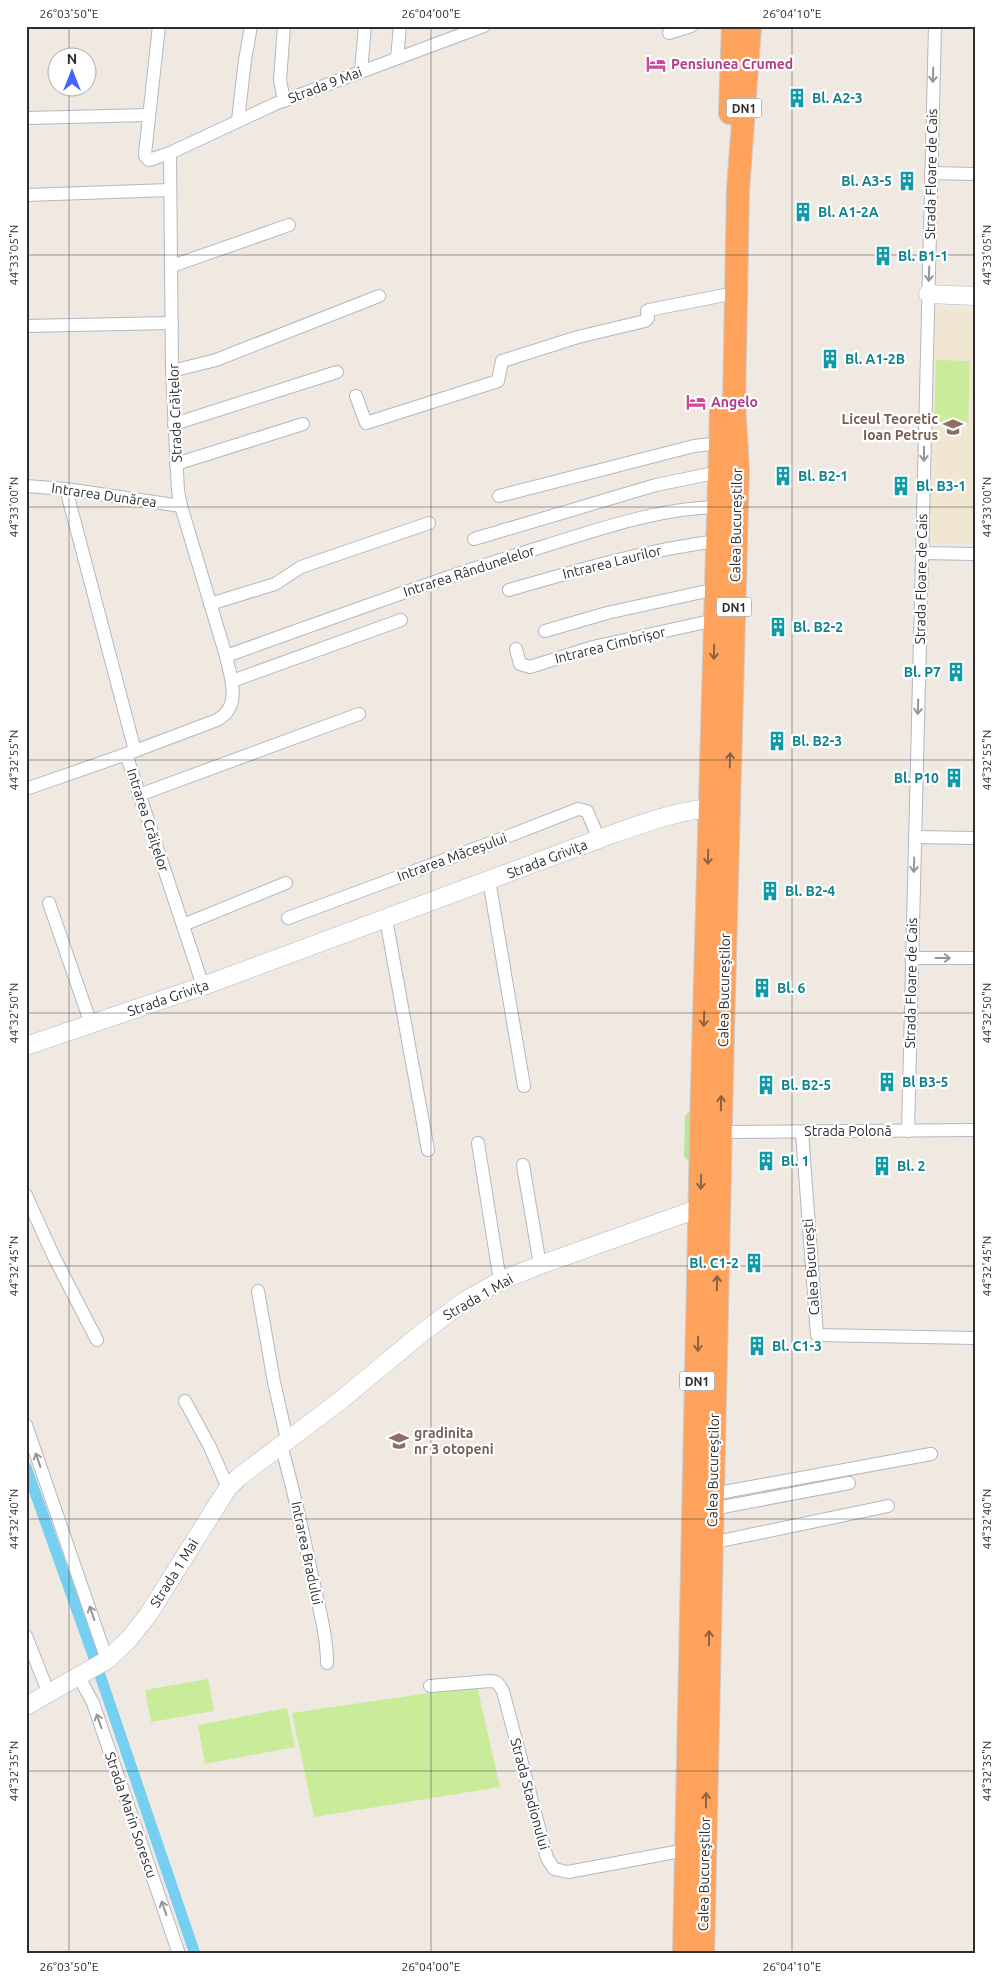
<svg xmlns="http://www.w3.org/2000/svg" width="1001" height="1980" viewBox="0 0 1001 1980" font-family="Ubuntu,sans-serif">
  <rect width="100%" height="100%" fill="#efe9e1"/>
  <!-- education -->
  <polygon fill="#f0e6d1" points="935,309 975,310 975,544 927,544"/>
  <!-- green -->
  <polygon fill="#b6e59e" points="693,1107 692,1166 684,1156 685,1116"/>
  <!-- pitch -->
  <g fill="#c9ec9a">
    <polygon points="936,360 970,361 968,426 934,425"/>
    <polygon points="208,1679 214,1711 151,1722 145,1690"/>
    <polygon points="477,1686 500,1787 314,1817 292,1713"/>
    <polygon points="287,1708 295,1747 205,1764 198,1725"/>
  </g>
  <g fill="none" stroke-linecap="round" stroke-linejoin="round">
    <!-- canal -->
    <g stroke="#75cff0" stroke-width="11">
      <polyline points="26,1467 94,1658"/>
      <polyline points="100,1675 195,1954"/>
    </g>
    <defs>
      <g id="street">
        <polyline points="159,26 145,154 145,156 149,160 170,153 275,104 484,26"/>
        <polyline points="669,33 691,26"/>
        <polyline points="397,58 400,26"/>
        <polyline points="361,71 365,26"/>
        <polyline points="284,101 280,80 284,26"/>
        <polyline points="26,118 149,115"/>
        <polyline points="238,120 245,60 251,26"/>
        <polyline points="931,173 975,174"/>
        <polyline points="26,195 170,190"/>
        <polyline points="172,266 289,225"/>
        <polyline points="26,326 172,323"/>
        <polyline points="172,371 216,360 379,296"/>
        <polyline points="356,396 366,423 498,381 502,361 578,337 645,321 648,318 647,311 649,310 725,295"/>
        <polyline points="174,424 337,372"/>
        <polyline points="176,464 303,424"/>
        <polyline points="26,486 66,489 181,506"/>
        <polyline points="66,489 135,751"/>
        <polyline points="499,496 694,446 720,443"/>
        <polyline points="474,539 656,485 719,472"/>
        <polyline points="922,553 975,554"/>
        <path d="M509 590C578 570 646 550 717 541"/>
        <polyline points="210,604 275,584 301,567 429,523"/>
        <polyline points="545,631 607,613 716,589"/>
        <polyline points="516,649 520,664 530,667 593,647 715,620"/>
        <path d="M226 656C333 618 440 578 548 545 603 528 660 508 718 507"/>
        <polyline points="232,681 401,620"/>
        <polyline points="126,754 203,986"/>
        <path d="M26 789 135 751 217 720C242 707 231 678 226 656L181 506 178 491 172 371 170 153"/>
        <polyline points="139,795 359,714"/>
        <polyline points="915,837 975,838"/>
        <polyline points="489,880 524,1086"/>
        <polyline points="49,903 91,1024"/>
        <polyline points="288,918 501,839 578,809 587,811 599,839"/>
        <polyline points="386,919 428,1150"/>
        <polyline points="183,925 286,883"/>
        <polyline points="911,958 975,958"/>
        <polyline points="908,1131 935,26"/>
        <polyline points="720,1132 975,1130"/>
        <polyline points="802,1132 817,1335 975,1338"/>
        <polyline points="478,1143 500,1281"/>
        <polyline points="523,1165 540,1265"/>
        <polyline points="26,1195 53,1255 97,1340"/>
        <polyline points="258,1291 274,1382 287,1440"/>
        <polyline points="185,1401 210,1447 228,1488"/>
        <polyline points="26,1425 107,1660"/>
        <path d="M281 1445C293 1488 303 1532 312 1576 318 1604 327 1634 327 1663"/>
        <polyline points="713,1494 931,1454"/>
        <polyline points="712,1509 849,1483"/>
        <polyline points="711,1543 888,1506"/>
        <polyline points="26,1636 49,1694"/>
        <polyline points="79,1677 93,1703 179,1954"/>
        <path d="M430 1686 490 1681C498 1681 499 1685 503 1691L547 1858 554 1869 568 1872 686 1850"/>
      </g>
      <g id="secondary">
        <polyline points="928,294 975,296"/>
        <path d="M26 1046 203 986 599 839C636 826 671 812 710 808"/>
        <polyline points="26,1706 107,1660 129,1639 148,1615 219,1502 228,1488 239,1477 341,1400 423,1332 466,1300 500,1281 540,1265 700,1208"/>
      </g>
      <g id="highway">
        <polyline points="730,113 733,26"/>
        <polyline points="684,1954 702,1088 721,410"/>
        <polyline points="703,1954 723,1029 738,469 734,405 738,190 750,26"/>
      </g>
    </defs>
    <!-- street casing -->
    <use href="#street" stroke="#b4b7c1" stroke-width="14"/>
    <!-- secondary casing -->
    <use href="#secondary" stroke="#b4b7c1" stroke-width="19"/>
    <!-- highway casing -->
    <use href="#highway" stroke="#c9c9c9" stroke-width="24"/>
    <!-- street -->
    <use href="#street" stroke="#fff" stroke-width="12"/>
    <!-- secondary -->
    <use href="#secondary" stroke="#fff" stroke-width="18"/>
    <!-- highway -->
    <use href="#highway" stroke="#ffa35c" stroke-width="22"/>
  </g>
  <!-- one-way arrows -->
  <defs><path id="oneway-shaft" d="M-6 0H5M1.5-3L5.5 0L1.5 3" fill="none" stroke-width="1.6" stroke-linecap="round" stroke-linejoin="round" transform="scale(1.25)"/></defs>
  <g stroke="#969696">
    <use href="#oneway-shaft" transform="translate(933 75) rotate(92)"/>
    <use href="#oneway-shaft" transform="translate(929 274) rotate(92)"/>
    <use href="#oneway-shaft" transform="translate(924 454) rotate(91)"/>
    <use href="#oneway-shaft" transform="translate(918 707) rotate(92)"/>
    <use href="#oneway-shaft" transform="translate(914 865) rotate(92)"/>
    <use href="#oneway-shaft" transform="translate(943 958)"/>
    <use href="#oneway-shaft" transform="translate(38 1460) rotate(-109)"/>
    <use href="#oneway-shaft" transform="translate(92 1613) rotate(-109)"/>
    <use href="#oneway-shaft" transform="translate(99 1721) rotate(-109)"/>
    <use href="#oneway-shaft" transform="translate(164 1908) rotate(-109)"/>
  </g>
  <g stroke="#8c6343">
    <use href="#oneway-shaft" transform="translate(714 652) rotate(91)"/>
    <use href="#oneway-shaft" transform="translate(730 760) rotate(-88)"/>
    <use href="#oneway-shaft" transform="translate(708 857) rotate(92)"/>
    <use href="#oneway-shaft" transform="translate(704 1019) rotate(92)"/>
    <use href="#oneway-shaft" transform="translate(721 1103) rotate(-89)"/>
    <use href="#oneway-shaft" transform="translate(701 1182) rotate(91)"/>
    <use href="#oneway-shaft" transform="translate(717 1283) rotate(-89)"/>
    <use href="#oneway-shaft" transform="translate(698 1344) rotate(91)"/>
    <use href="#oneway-shaft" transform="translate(709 1638) rotate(-89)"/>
    <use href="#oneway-shaft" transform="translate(706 1800) rotate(-89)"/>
  </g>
  <!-- ticks -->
  <path fill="none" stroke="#2e2e2e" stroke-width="1" stroke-opacity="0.45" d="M69 26V58M431 26V1954M792 26V1954M69 88V1954M26 255H975M26 507H975M26 760H975M26 1013H975M26 1266H975M26 1519H975M26 1771H975"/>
  <!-- icons -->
  <defs>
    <symbol id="hotel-bare" viewBox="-9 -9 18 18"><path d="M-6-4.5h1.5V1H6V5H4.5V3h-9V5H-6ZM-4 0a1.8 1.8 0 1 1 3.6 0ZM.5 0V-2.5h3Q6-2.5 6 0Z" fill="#d1479c" stroke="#fff" stroke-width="2.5" paint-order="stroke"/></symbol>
    <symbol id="building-bare" viewBox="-9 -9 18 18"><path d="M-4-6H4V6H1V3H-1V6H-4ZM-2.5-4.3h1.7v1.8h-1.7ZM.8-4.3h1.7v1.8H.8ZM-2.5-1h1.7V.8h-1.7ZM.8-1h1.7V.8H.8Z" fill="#0f9aa8" stroke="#fff" stroke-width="2.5" paint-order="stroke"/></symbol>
    <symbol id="school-bare" viewBox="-9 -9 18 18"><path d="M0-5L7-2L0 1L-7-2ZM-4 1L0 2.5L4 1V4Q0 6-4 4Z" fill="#8d6e63" stroke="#fff" stroke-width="2.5" paint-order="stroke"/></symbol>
  </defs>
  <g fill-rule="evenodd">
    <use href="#hotel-bare" x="642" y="50" width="28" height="28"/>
    <use href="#building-bare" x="783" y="84" width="28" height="28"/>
    <use href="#building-bare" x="893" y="167" width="28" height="28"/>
    <use href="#building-bare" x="789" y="198" width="28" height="28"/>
    <use href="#building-bare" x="869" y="242" width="28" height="28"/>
    <use href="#building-bare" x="816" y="345" width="28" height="28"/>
    <use href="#hotel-bare" x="682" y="388" width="28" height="28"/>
    <use href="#school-bare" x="939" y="413" width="28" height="28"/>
    <use href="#building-bare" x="769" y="462" width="28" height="28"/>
    <use href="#building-bare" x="887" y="472" width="28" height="28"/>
    <use href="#building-bare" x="764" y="613" width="28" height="28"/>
    <use href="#building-bare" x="942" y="658" width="28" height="28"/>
    <use href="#building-bare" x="763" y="727" width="28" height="28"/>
    <use href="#building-bare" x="940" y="764" width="28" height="28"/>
    <use href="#building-bare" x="756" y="877" width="28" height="28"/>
    <use href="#building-bare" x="748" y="974" width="28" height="28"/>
    <use href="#building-bare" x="873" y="1068" width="28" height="28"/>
    <use href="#building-bare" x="752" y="1071" width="28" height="28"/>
    <use href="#building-bare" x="752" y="1147" width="28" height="28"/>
    <use href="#building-bare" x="868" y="1152" width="28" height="28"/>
    <use href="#building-bare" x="740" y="1249" width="28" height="28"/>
    <use href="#building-bare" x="743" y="1332" width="28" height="28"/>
    <use href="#school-bare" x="385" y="1427" width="28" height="28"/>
  </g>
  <g text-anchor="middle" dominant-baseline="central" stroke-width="4.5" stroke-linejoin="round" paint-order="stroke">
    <!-- shield labels -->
    <g fill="#fff" stroke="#6d6d6d" stroke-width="1">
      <rect x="726.5" y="98.5" width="35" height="19" rx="4"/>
      <rect x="716.5" y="597.5" width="35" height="19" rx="4"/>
      <rect x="679.5" y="1371.5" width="35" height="19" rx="4"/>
    </g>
    <g font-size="12" font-weight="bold" fill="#2e2e2e">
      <text x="744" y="108">DN1</text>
      <text x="734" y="607">DN1</text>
      <text x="697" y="1381">DN1</text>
    </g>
    <!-- hotel labels -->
    <g font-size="14" font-weight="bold" fill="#b23c85" stroke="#fff" text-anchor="start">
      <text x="671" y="64">Pensiunea Crumed</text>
      <text x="711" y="402">Angelo</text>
    </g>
    <!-- street labels -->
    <g font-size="14" fill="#2e2e2e" stroke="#fff">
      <text transform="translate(325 85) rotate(-21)">Strada 9 Mai</text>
      <text transform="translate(931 174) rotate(-89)">Strada Floare de Cais</text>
      <text transform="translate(175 413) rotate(-92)">Strada Crăițelor</text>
      <text transform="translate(104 495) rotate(8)">Intrarea Dunărea</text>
      <text transform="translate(736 525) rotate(-89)">Calea Bucureștilor</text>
      <text transform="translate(612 562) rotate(-14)">Intrarea Laurilor</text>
      <text transform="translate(469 571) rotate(-18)">Intrarea Rândunelelor</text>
      <text transform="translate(921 579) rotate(-89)">Strada Floare de Cais</text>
      <text transform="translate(610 645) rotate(-14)">Intrarea Cimbrișor</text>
      <text transform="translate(148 820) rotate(72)">Intrarea Crăițelor</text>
      <text transform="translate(452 857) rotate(-20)">Intrarea Măceșului</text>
      <text transform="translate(547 859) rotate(-21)">Strada Grivița</text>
      <text transform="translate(911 983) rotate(-89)">Strada Floare de Cais</text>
      <text transform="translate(724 990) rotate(-89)">Calea Bucureștilor</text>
      <text transform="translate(168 998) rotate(-19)">Strada Grivița</text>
      <text x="848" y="1131">Strada Polonă</text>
      <text transform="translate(811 1267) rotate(-94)">Calea București</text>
      <text transform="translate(478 1297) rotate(-30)">Strada 1 Mai</text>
      <text transform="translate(713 1470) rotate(-89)">Calea Bucureștilor</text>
      <text transform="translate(307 1553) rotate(78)">Intrarea Bradului</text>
      <text transform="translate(174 1573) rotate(-58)">Strada 1 Mai</text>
      <text transform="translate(530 1794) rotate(75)">Strada Stadionului</text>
      <text transform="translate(131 1815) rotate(71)">Strada Marin Sorescu</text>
      <text transform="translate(704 1874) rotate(-89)">Calea Bucureștilor</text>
    </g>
    <!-- culture labels -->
    <g font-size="14" font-weight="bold" fill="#0d838f" stroke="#fff" text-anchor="start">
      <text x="812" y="98">Bl. A2-3</text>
      <text x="892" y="181" text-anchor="end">Bl. A3-5</text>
      <text x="818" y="212">Bl. A1-2A</text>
      <text x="898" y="256">Bl. B1-1</text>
      <text x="845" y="359">Bl. A1-2B</text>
      <text x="798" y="476">Bl. B2-1</text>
      <text x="916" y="486">Bl. B3-1</text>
      <text x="793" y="627">Bl. B2-2</text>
      <text x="941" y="672" text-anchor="end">Bl. P7</text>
      <text x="792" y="741">Bl. B2-3</text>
      <text x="939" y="778" text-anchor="end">Bl. P10</text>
      <text x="785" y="891">Bl. B2-4</text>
      <text x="777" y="988">Bl. 6</text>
      <text x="902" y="1082">Bl B3-5</text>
      <text x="781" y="1085">Bl. B2-5</text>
      <text x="781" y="1161">Bl. 1</text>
      <text x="897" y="1166">Bl. 2</text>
      <text x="739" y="1263" text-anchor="end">Bl. C1-2</text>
      <text x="772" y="1346">Bl. C1-3</text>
    </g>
    <!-- education labels -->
    <g font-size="14" font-weight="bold" fill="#785e54" stroke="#fff" text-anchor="end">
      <text x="938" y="419">Liceul Teoretic<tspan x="938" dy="16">Ioan Petrus</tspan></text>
      <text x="414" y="1433" text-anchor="start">gradinita<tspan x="414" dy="16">nr 3 otopeni</tspan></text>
    </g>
  </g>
  <!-- border -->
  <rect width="1001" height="1980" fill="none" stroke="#ffffff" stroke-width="55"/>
  <!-- north arrow -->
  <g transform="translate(72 72)"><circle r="24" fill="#ffffff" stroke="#ababab"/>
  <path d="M0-4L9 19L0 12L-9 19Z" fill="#4264fb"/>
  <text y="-8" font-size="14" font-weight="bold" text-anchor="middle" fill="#2e2e2e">N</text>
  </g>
  <rect x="28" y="28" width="946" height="1924" fill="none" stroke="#2e2e2e" stroke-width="2"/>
  <g font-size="12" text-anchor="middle" fill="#2e2e2e">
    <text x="69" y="18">26°03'50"E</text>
    <text x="431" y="18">26°04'00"E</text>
    <text x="792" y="18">26°04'10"E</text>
    <text transform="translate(14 255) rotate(-90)" y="4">44°33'05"N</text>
    <text transform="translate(987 255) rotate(-90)" y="4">44°33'05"N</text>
    <text transform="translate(14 507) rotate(-90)" y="4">44°33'00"N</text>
    <text transform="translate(987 507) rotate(-90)" y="4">44°33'00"N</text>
    <text transform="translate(14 760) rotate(-90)" y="4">44°32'55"N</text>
    <text transform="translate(987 760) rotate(-90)" y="4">44°32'55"N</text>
    <text transform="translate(14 1013) rotate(-90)" y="4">44°32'50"N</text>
    <text transform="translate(987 1013) rotate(-90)" y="4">44°32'50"N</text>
    <text transform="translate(14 1266) rotate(-90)" y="4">44°32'45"N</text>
    <text transform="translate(987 1266) rotate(-90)" y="4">44°32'45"N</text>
    <text transform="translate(14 1519) rotate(-90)" y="4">44°32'40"N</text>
    <text transform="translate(987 1519) rotate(-90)" y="4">44°32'40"N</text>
    <text transform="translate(14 1771) rotate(-90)" y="4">44°32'35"N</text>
    <text transform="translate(987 1771) rotate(-90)" y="4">44°32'35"N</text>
    <text x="69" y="1971">26°03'50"E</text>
    <text x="431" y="1971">26°04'00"E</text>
    <text x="792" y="1971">26°04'10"E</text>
  </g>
</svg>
